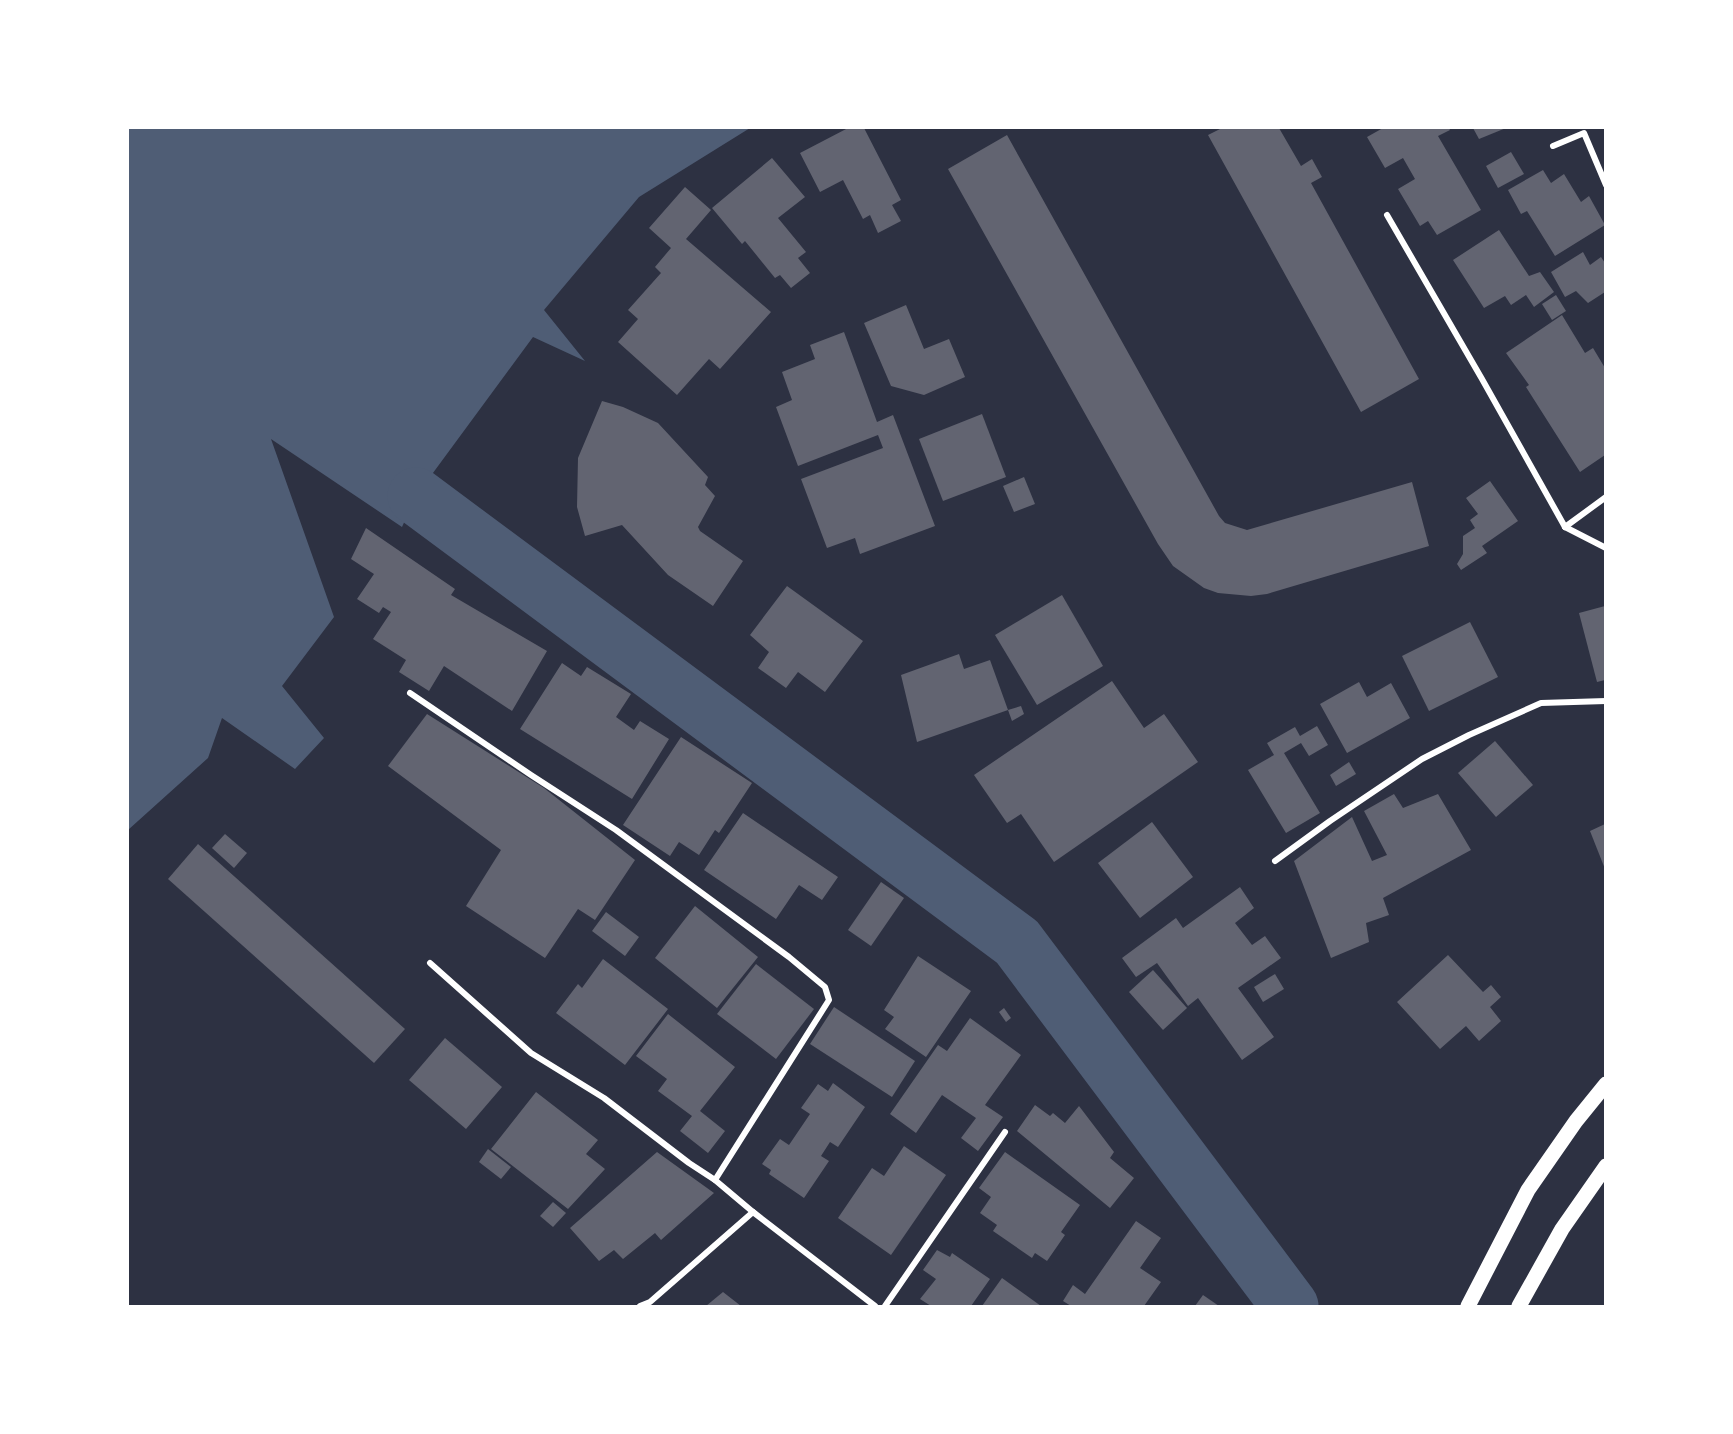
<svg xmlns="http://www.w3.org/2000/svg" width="1733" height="1434" viewBox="0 0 1733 1434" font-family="'Source Sans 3',sans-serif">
  <rect width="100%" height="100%" fill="#2d3142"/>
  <!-- water -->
  <polygon fill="#4f5d75" points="128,128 750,128 639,197 544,310 585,361 533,337 416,496 402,527 271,439 334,617 282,686 324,738 295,769 222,718 208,758 128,830"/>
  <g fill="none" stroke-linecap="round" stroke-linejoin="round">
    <!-- river -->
    <polyline stroke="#4f5d75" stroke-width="57" points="416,496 1017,942 1290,1306"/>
  </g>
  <!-- building -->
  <g fill="#626471">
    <polygon points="848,128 864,128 901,200 892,205 901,221 878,233 870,215 863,219 843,180 820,192 800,153"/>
    <polygon points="1222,128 1279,128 1301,166 1312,159 1322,177 1311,183 1419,379 1361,412 1208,135"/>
    <polygon points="1383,128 1449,128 1450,130 1438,136 1481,210 1437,235 1428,221 1420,226 1398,189 1415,179 1403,158 1385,168 1367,137"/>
    <polygon points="1473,128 1506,128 1479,139"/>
    <polygon points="1007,135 1219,516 1225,523 1247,530 1412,482 1429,546 1267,594 1251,596 1218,593 1204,588 1173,566 1158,544 948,169"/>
    <polygon points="1511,152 1524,174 1498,188 1486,166"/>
    <polygon points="772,158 805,197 778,218 806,252 798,258 810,273 791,288 780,275 775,278 745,241 742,244 712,208"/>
    <polygon points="1543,170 1551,183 1564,174 1581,202 1589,196 1605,225 1555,256 1527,211 1521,214 1508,190"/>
    <polygon points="685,187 711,210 686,239 771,312 720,369 709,359 677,395 618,342 638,319 628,310 661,273 655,267 671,248 649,228"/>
    <polygon points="1499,230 1529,276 1540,272 1554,292 1534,307 1526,295 1511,305 1505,296 1484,308 1453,260"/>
    <polygon points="1583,252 1590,265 1601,257 1605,263 1605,292 1588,303 1576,291 1565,297 1551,272"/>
    <polygon points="1556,295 1566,311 1552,320 1542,304"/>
    <polygon points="906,305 924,349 949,339 965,377 924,395 891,386 864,323"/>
    <polygon points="1562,315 1585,353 1593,348 1605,368 1605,455 1580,472 1526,387 1529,385 1506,353"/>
    <polygon points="844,332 877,422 893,415 935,526 860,554 855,538 827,548 801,479 883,448 878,435 798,466 776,407 792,400 782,372 815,359 810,345"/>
    <polygon points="602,401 623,407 658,423 708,477 705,485 715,496 698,527 700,531 743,561 713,606 668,575 622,525 585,536 577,507 578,458"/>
    <polygon points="982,414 1006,477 943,501 919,439"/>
    <polygon points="1024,477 1035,504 1014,512 1003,486"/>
    <polygon points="1490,481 1518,521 1482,546 1487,553 1461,570 1457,564 1463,554 1463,536 1475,528 1470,520 1478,514 1466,498"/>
    <polygon points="366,528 455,589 451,595 547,651 512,711 444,666 429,691 399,672 406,660 373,639 391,612 383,607 379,613 357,599 374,574 351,559"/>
    <polygon points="787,586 863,641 825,692 798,672 786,688 758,668 769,652 750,635"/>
    <polygon points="1062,595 1103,666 1037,705 995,635"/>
    <polygon points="1605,606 1605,680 1597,682 1579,613"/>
    <polygon points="1470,622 1498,677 1429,711 1402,656"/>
    <polygon points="959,654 964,669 990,660 1008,710 917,742 901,675"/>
    <polygon points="562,663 581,676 587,667 631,694 616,717 634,730 640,721 669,739 632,799 520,729"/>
    <polygon points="1112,681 1144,728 1164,714 1198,762 1054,862 1021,814 1007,823 974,775"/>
    <polygon points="1359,682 1367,697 1391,683 1410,718 1347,753 1320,704"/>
    <polygon points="1021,706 1024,714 1012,721 1008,710"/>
    <polygon points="427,714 544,788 635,860 595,920 578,909 545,958 466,906 501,850 388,766"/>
    <polygon points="1317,726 1328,745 1309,756 1301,743 1284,753 1320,813 1286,833 1248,770 1274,755 1267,743 1295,727 1300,736"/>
    <polygon points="681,737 752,783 719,833 715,830 699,855 679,842 670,856 623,825"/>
    <polygon points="1495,741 1533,785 1496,817 1458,773"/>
    <polygon points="1349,762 1356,774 1336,786 1330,775"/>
    <polygon points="1394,794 1403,808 1438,794 1471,850 1383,898 1389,915 1366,923 1369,942 1331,958 1294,861 1352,817 1372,861 1387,855 1364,811"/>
    <polygon points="743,813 838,877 822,900 799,885 776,919 704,870"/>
    <polygon points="1152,822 1193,877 1140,918 1098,863"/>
    <polygon points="1605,824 1605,869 1590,831"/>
    <polygon points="225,834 247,853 234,868 212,848"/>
    <polygon points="198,844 405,1029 374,1063 168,879"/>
    <polygon points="881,882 904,898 871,946 848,930"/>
    <polygon points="1240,887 1254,908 1235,923 1252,945 1265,936 1281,958 1238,988 1274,1037 1242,1060 1198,998 1188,1006 1157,963 1136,977 1122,958 1176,918 1183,928"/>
    <polygon points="695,906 758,957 717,1008 655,958"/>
    <polygon points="606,912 639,937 625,956 592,931"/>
    <polygon points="1448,955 1483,992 1491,985 1501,997 1490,1007 1501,1021 1479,1041 1466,1026 1440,1049 1397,1002"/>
    <polygon points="918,956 971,991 926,1057 885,1029 894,1017 884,1010"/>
    <polygon points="603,959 668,1009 625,1065 556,1013 578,984 582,988"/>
    <polygon points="756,964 814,1009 776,1059 717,1014"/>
    <polygon points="1153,970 1187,1008 1163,1030 1129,992"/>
    <polygon points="1275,974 1284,989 1263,1002 1254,987"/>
    <polygon points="834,1007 915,1061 892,1097 810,1044"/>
    <polygon points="1004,1008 1011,1018 1006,1022 999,1012"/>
    <polygon points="668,1014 735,1067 700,1111 725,1131 708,1153 680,1131 692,1116 658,1091 667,1079 636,1056"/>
    <polygon points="970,1018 1021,1055 985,1105 1003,1117 978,1151 961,1138 976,1118 942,1095 916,1133 890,1114 938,1045 947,1051"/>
    <polygon points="445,1038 502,1087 466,1129 409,1080"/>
    <polygon points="833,1083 865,1107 838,1147 830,1142 821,1156 829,1161 804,1198 769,1174 771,1170 762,1164 780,1139 789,1145 810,1114 801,1108 818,1084 828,1091"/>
    <polygon points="536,1092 598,1140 586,1154 605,1169 568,1209 491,1149"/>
    <polygon points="1035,1105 1050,1116 1053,1113 1065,1123 1079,1106 1114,1152 1110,1158 1134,1178 1110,1208 1017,1131"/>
    <polygon points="904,1146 946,1175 891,1255 838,1218 872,1168 884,1176"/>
    <polygon points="488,1149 511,1167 501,1179 479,1162"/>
    <polygon points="657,1152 714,1193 661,1240 655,1233 623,1259 614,1250 599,1261 570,1228"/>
    <polygon points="1005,1152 1080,1205 1061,1232 1065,1235 1047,1261 1035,1253 1032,1258 993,1231 997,1225 980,1213 991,1197 979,1188"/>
    <polygon points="553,1202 566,1213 553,1227 540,1216"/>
    <polygon points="1136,1221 1161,1238 1140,1268 1161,1282 1144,1306 1071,1306 1063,1301 1073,1285 1085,1294"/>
    <polygon points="937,1250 950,1257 952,1253 990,1279 971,1306 931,1306 920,1299 936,1279 923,1270"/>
    <polygon points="1002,1278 1041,1306 982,1306"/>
    <polygon points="723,1292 741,1306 706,1306"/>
    <polygon points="1203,1295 1219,1306 1195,1306"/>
  </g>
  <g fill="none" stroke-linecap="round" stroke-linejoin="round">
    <!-- minor -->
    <g stroke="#fff" stroke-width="6">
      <polyline points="1553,146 1584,133 1606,185"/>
      <polyline points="1387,215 1482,379 1565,527"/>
      <polyline points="1565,527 1606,497"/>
      <polyline points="1565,527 1606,548"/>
      <polyline points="410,693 531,775 616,830 789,957 825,987 829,1000 715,1180"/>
      <polyline points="1275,861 1330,821 1422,759 1469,735 1541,703 1606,701"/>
      <polyline points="430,963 531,1053 604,1098 689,1163 715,1180 753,1212 875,1306"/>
      <polyline points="640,1306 650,1302 753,1212"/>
      <polyline points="885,1306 1005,1132"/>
    </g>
    <!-- primary -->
    <g stroke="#fff" stroke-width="15">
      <polyline points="1468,1306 1528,1190 1576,1121 1606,1084"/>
      <polyline points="1519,1306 1562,1229 1606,1166"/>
    </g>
  </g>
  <!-- border -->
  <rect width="1733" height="1434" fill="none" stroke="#ffffff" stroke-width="258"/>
</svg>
